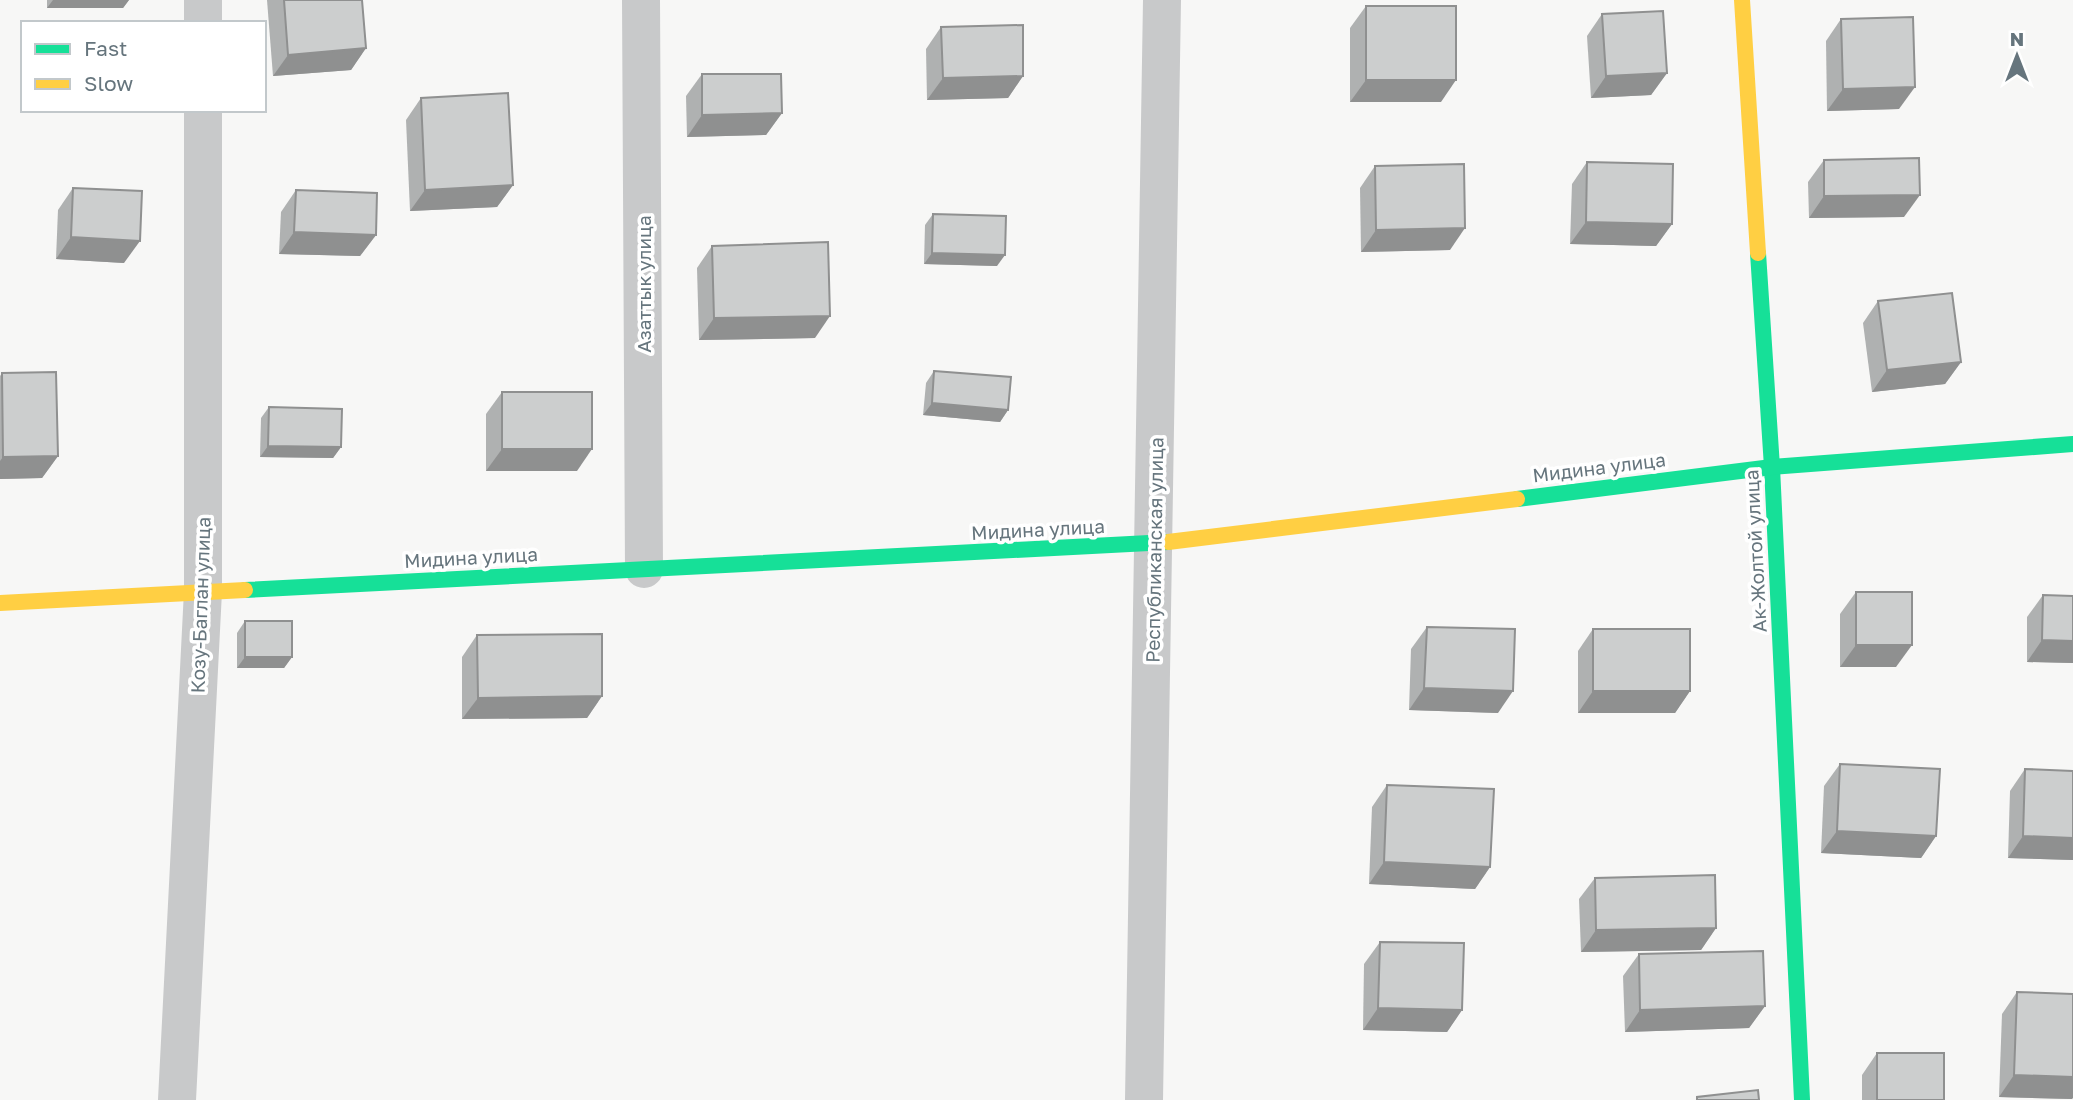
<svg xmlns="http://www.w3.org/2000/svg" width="2073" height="1100" viewBox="0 0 2073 1100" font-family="'Golos Text',sans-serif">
  <rect width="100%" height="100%" fill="#f7f7f6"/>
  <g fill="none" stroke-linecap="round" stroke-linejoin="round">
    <!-- street -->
    <g stroke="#c8c9ca" stroke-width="38">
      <polyline points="203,0 203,23"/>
      <polyline points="641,0 644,569"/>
      <polyline points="177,1100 203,591 203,110"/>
      <polyline points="1144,1100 1162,0"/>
    </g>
    <!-- fast -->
    <g stroke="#16e098" stroke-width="16">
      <polyline points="1758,253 1772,467 1802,1100"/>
      <polyline points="1517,499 1772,467 2073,444"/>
      <polyline points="245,590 1168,542"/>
    </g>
    <!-- slow -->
    <g stroke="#ffcf43" stroke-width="16">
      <polyline points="1742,0 1758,253"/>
      <polyline points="1168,542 1517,499"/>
      <polyline points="0,603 245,590"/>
    </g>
  </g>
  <!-- wall -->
  <g fill="#afb1b1">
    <polygon points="47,0 129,0 123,8 47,8"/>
    <polygon points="267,0 362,0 366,48 351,70 273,76"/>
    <polygon points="1366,6 1441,102 1350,102 1350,28"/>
    <polygon points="1602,14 1667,73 1651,95 1591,98 1587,36"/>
    <polygon points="1841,19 1899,109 1827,111 1826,41"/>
    <polygon points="941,27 1023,76 1008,98 927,100 926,49"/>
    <polygon points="702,74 782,113 766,135 687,137 686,96"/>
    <polygon points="421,98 513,185 497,207 410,211 406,120"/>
    <polygon points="1824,160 1904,217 1809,218 1808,182"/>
    <polygon points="1587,162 1672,224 1656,246 1570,244 1572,184"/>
    <polygon points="1375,166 1450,250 1361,252 1360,188"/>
    <polygon points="73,188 124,263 56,259 58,210"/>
    <polygon points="296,190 376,235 360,256 279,254 281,212"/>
    <polygon points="933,214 997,266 924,264 925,225"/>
    <polygon points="712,246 815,338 699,340 697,268"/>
    <polygon points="1878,301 1961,362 1945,384 1872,392 1863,323"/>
    <polygon points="934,371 1008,410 1000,422 923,415 926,383"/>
    <polygon points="2,373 58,456 42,478 0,479 0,376"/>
    <polygon points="502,392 577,471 486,471 486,414"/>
    <polygon points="269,407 341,447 333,458 260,457 261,418"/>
    <polygon points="1856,592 1896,667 1840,667 1840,614"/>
    <polygon points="2043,595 2073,596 2073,663 2027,662 2027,617"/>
    <polygon points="245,621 292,657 284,668 237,668 237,633"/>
    <polygon points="1427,627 1498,713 1409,710 1411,649"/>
    <polygon points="1593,629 1690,691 1675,713 1578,713 1578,651"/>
    <polygon points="477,635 602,696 587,718 462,719 462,657"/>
    <polygon points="1840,764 1936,836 1921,858 1821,853 1824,786"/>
    <polygon points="2025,769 2073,771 2073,860 2008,858 2010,791"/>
    <polygon points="1387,785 1490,867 1475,889 1369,884 1372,807"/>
    <polygon points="1595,878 1716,928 1701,950 1581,952 1579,899"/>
    <polygon points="1380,942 1462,1010 1447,1032 1363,1030 1364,964"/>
    <polygon points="1639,954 1765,1006 1749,1028 1625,1032 1623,976"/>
    <polygon points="2017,992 2072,1099 1999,1097 2002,1014"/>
    <polygon points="1877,1053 1944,1100 1862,1100 1862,1075"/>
  </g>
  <!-- shaded-wall -->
  <g fill="#8f9090">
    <polygon points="53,0 129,0 123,8 47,8"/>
    <polygon points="366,48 351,70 273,76 288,55"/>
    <polygon points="1667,73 1651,95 1591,98 1606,76"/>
    <polygon points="1023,76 1008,98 927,100 943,78"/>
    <polygon points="1366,80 1456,80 1441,102 1350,102"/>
    <polygon points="1915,87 1899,109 1827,111 1843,89"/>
    <polygon points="782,113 766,135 687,137 702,115"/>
    <polygon points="513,185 497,207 410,211 425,190"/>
    <polygon points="1920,195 1904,217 1809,218 1824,196"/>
    <polygon points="1586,222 1672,224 1656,246 1570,244"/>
    <polygon points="1465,228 1450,250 1361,252 1376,230"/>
    <polygon points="294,232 376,235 360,256 279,254"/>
    <polygon points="71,237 140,241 124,263 56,259"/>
    <polygon points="932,253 1005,255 997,266 924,264"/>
    <polygon points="830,316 815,338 699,340 714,318"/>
    <polygon points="1961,362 1945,384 1872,392 1887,370"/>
    <polygon points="932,403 1008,410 1000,422 923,415"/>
    <polygon points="268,446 341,447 333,458 260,457"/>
    <polygon points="502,449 592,449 577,471 486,471"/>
    <polygon points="58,456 42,478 0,479 0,461 3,457"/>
    <polygon points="2042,640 2073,641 2073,663 2027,662"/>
    <polygon points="1856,645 1912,645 1896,667 1840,667"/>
    <polygon points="245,657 292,657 284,668 237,668"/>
    <polygon points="1424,688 1513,691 1498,713 1409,710"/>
    <polygon points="1593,691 1690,691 1675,713 1578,713"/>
    <polygon points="602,696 587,718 462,719 478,698"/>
    <polygon points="1837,831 1936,836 1921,858 1821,853"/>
    <polygon points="2023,836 2073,838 2073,860 2008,858"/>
    <polygon points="1384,862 1490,867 1475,889 1369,884"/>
    <polygon points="1716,928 1701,950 1581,952 1596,930"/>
    <polygon points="1765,1006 1749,1028 1625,1032 1640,1010"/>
    <polygon points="1378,1008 1462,1010 1447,1032 1363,1030"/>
    <polygon points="2014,1075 2073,1077 2073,1098 2072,1099 1999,1097"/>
  </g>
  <!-- building -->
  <g fill="#cccece" stroke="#8f9090" stroke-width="2">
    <polygon points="284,0 362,0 366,48 288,55"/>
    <rect x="1366" y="6" width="90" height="74"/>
    <polygon points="1663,11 1667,73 1606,76 1602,14"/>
    <polygon points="1913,17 1915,87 1843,89 1841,19"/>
    <polygon points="1023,25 1023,76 943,78 941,27"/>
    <polygon points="702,74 781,74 782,113 702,115"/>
    <polygon points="508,93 513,185 425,190 421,98"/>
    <polygon points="1919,158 1920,195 1824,196 1824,160"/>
    <polygon points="1587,162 1673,164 1672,224 1586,222"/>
    <polygon points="1464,164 1465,228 1376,230 1375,166"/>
    <polygon points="73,188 142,191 140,241 71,237"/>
    <polygon points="296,190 377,193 376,235 294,232"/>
    <polygon points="933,214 1006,216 1005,255 932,253"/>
    <polygon points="828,242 830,316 714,318 712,246"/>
    <polygon points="1952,293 1961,362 1887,370 1878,301"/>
    <polygon points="934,371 1011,377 1008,410 932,403"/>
    <polygon points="56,372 58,456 3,457 2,373"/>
    <rect x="502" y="392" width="90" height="57"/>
    <polygon points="269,407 342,409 341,447 268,446"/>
    <rect x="1856" y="592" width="56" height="53"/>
    <polygon points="2043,595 2073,596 2073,641 2042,640"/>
    <rect x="245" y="621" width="47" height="36"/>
    <polygon points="1427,627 1515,629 1513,691 1424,688"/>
    <rect x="1593" y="629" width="97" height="62"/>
    <polygon points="602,634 602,696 478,698 477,635"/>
    <polygon points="1840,764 1940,769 1936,836 1837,831"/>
    <polygon points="2025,769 2073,771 2073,838 2023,836"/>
    <polygon points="1387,785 1494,789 1490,867 1384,862"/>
    <polygon points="1715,875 1716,928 1596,930 1595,878"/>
    <polygon points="1380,942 1464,943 1462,1010 1378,1008"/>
    <polygon points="1763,951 1765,1006 1640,1010 1639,954"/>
    <polygon points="2017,992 2073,994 2073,1077 2014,1075"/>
    <rect x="1877" y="1053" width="67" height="47"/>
    <polygon points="1758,1090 1759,1100 1697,1100 1697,1097"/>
  </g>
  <g text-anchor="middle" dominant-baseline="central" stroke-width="7" stroke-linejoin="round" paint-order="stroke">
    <!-- street labels -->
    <g font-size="19" fill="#66757d" stroke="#fff">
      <text transform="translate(643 284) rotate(-90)">Азаттык улица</text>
      <text transform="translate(1599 467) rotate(-7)">Мидина улица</text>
      <text transform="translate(1038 529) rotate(-3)">Мидина улица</text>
      <text transform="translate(1154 550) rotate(-89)">Республиканская улица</text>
      <text transform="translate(1755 551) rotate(-93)">Ак-Жолтой улица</text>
      <text transform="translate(471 557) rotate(-3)">Мидина улица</text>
      <text transform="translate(200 605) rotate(-88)">Козу-Баглан улица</text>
    </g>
  </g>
  <!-- legend -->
  <rect x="21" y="21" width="245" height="91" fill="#ffffff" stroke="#c2c8cb" stroke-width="2"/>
  <rect x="35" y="44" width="35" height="10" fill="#16e098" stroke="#c2c8cb" stroke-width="2"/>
  <text x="84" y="56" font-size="21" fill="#66757d">Fast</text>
  <rect x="35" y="79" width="35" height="10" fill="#ffcf43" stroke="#c2c8cb" stroke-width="2"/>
  <text x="84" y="91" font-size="21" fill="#66757d">Slow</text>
  <!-- north arrow -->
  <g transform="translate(2017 56)" stroke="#ffffff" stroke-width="5" paint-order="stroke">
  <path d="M0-5L12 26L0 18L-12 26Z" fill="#66757d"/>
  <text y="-10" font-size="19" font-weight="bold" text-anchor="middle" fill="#66757d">N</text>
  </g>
</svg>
